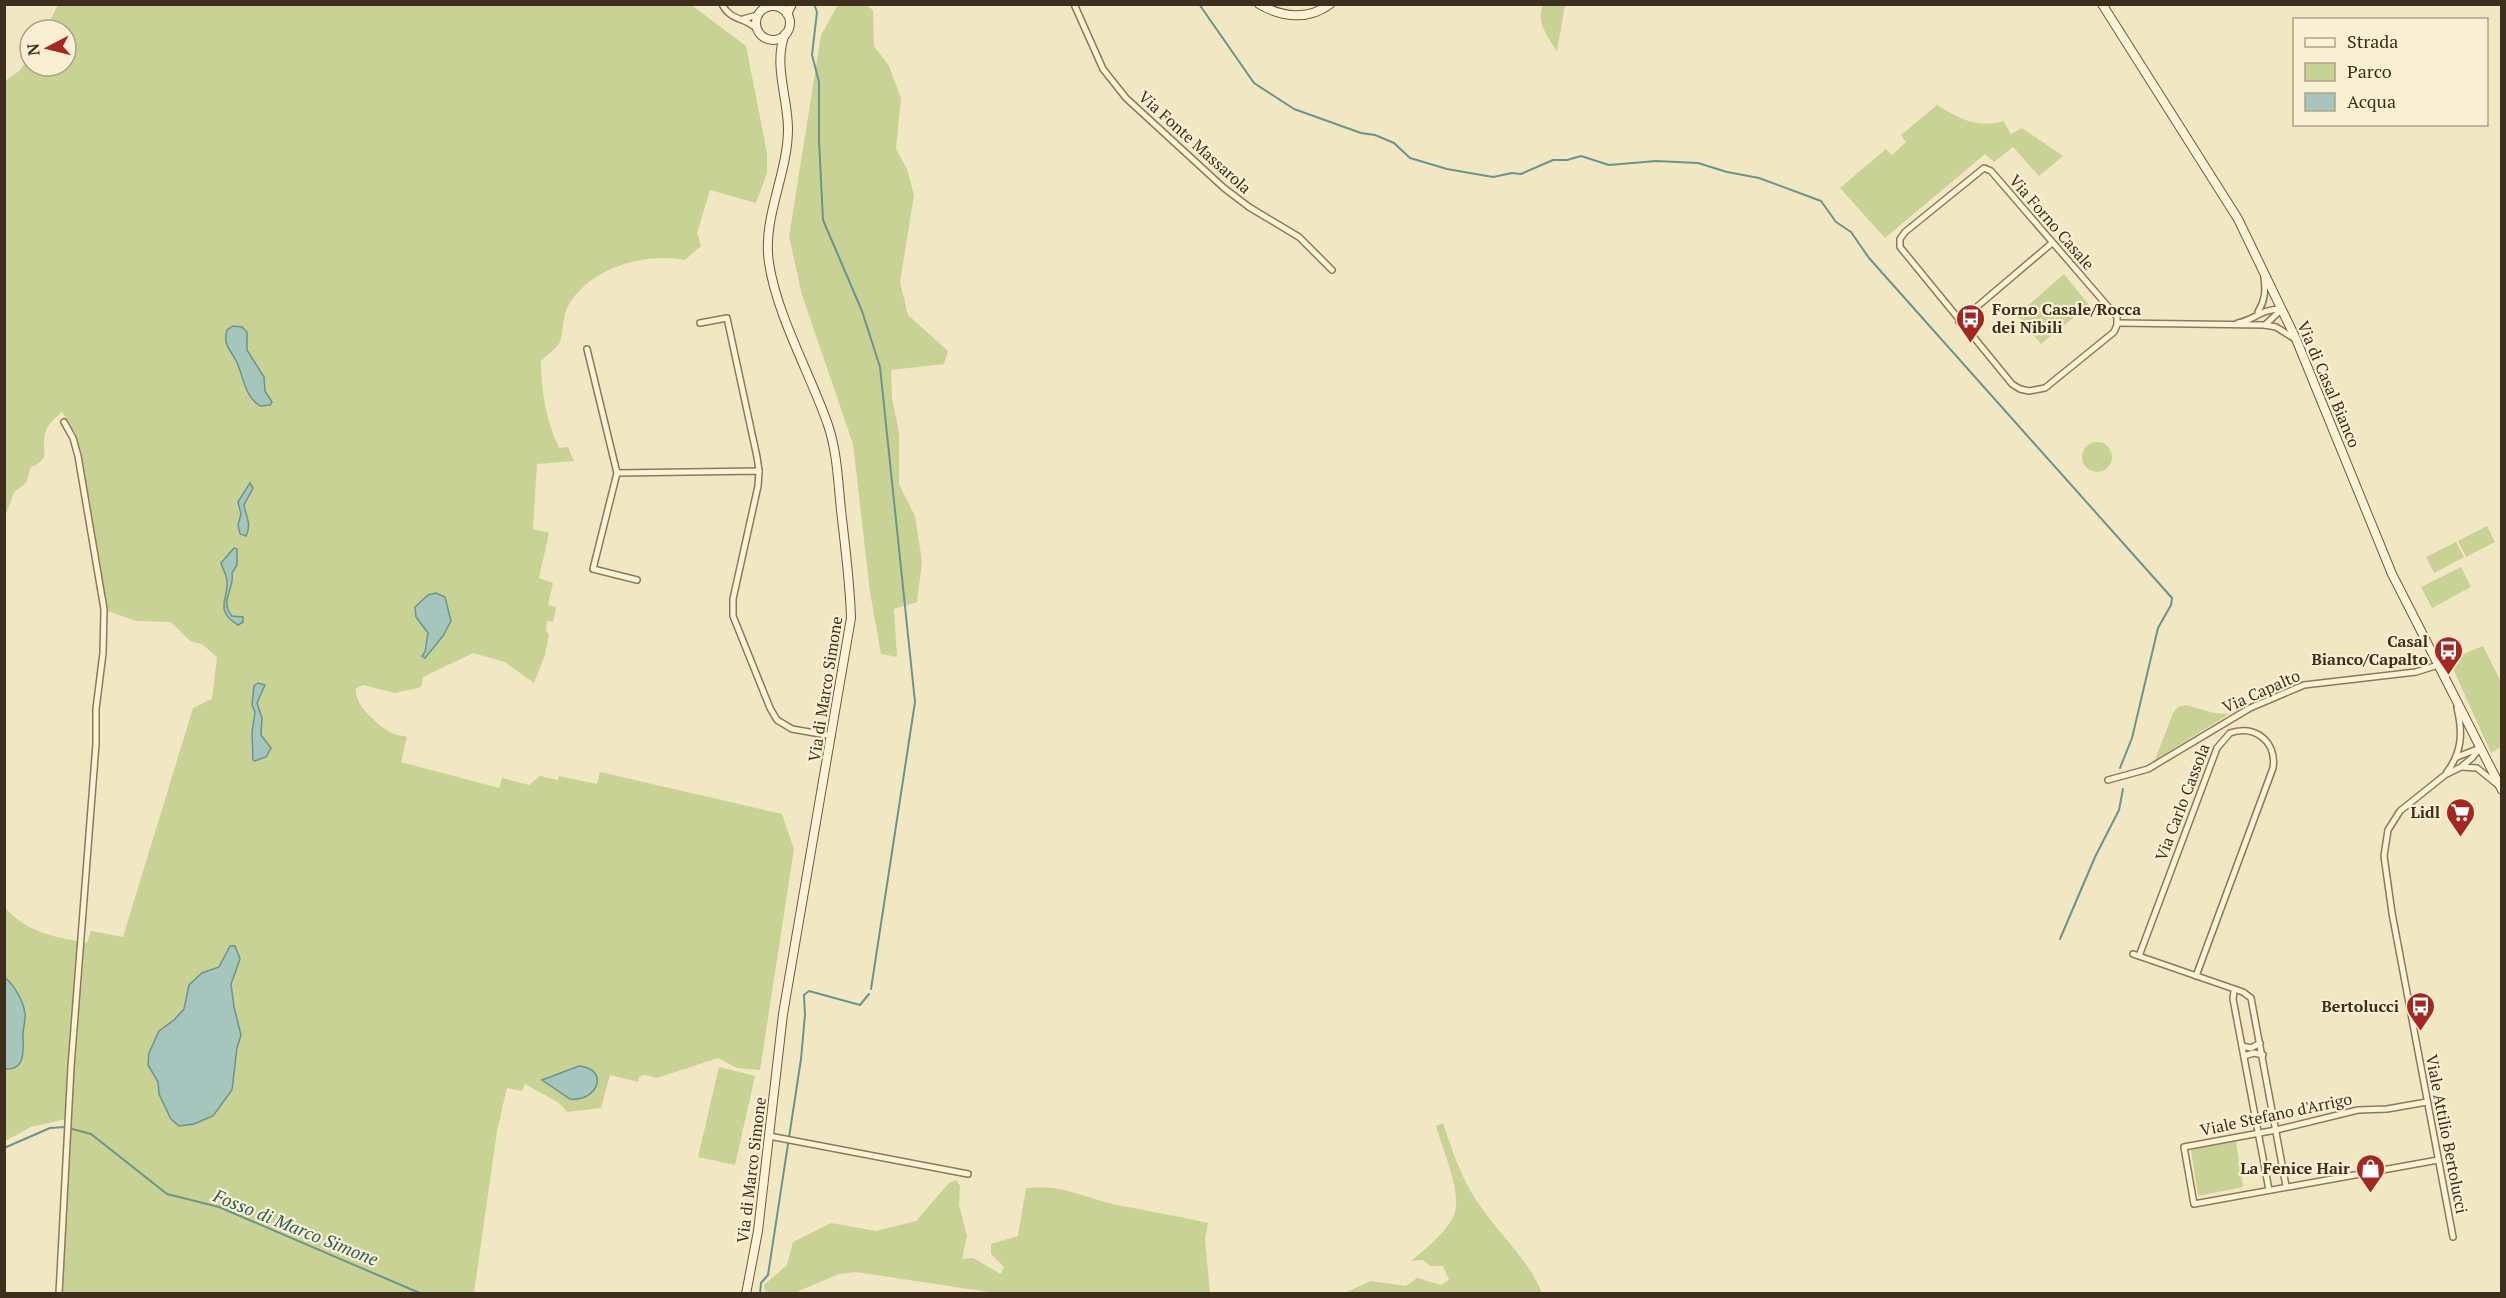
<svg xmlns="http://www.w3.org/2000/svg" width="2506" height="1298" viewBox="0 0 2506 1298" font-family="'PT Serif',serif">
  <rect width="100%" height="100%" fill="#f2e7c3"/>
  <!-- green -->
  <g fill="#c8d295">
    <path d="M690 4 746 46 767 153V173L756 203 710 190 697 233 701 246 685 260C645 252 590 267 568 306 562 317 564 330 560 342 557 348 546 356 541 361 541 392 546 420 559 448L568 447 574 461 537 464 533 529 549 533 539 578 553 583 548 605 556 607 553 622 547 621 546 632 549 633 545 655 534 683 505 662 473 653 423 677 421 687 395 693 363 685 356 688C354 705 375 722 388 731 393 735 400 735 407 737L401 762 499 788 502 778 529 785 540 776 558 780 559 776 597 784 600 772 782 814 794 849 760 1070 737 1068 718 1058 657 1078 645 1075 639 1077 638 1082 610 1075 601 1108 567 1112 559 1103 525 1084 522 1091 507 1088 497 1131 474 1293H63L70 1118 31 1127 5 1141V908C28 933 55 937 87 943L91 931 123 937 193 708 212 699 217 657 202 644 190 641 171 622 136 621 108 611 81 458 76 434 62 412C56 417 49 423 46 431 39 447 54 458 31 467L26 483 14 492 5 517V81L19 71 30 56V66H66V30H45L58 5Z"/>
    <polygon points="838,5 866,5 873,10 874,46 889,66 901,98 896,149 907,169 914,195 900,282 908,315 948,351 944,364 891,370 892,399 899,432 899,484 915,516 922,561 917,602 894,609 897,657 881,654 870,592 853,444 802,295 789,237 821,35"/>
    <path d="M1543 5H1565L1557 51C1547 36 1536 22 1543 5Z"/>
    <path d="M1937 105C1958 118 1978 129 2003 121L2011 134 2022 128 2063 156 2039 176 2013 147 1994 162 1985 154 1885 238 1840 188 1886 149 1892 155 1906 142 1901 135Z"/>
    <polygon points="2064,274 2089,305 2041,344 2017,315"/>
    <circle cx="2097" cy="457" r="15"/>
    <polygon points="2487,526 2495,542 2466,557 2458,541"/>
    <polygon points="2456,542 2464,557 2434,573 2426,557"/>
    <polygon points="2461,567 2471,587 2432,608 2421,587"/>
    <polygon points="2483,646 2501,682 2501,747 2491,753 2449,660"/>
    <polygon points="2186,705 2214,713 2229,714 2155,760 2173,713 2178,707"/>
    <polygon points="719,1067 755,1076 735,1165 698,1157"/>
    <path d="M1443 1123C1454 1155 1461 1179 1481 1207 1501 1236 1528 1259 1542 1293H1344L1371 1281 1406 1286 1417 1278 1441 1285 1449 1280 1443 1266H1430L1423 1260 1411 1261C1425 1249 1450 1230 1455 1212 1461 1190 1442 1148 1436 1126Z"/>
    <polygon points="2236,1141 2243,1187 2198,1196 2191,1150"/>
    <path d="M956 1180 960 1186 959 1205 967 1236 962 1259 973 1258 1001 1274 1004 1267 991 1254V1244L1018 1236 1026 1188C1062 1184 1082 1197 1117 1205 1147 1211 1178 1216 1208 1223L1205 1239 1210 1293H995L856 1272 839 1274 794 1293H766L764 1285 787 1265 793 1242 831 1223 876 1231 916 1221 949 1183Z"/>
  </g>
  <!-- water -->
  <g fill="#a5c5bd" stroke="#6b948c" stroke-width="1.5">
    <path d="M233 326 242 327 247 332V350L264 377 265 391 272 402 270 405 260 406C245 396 244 380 238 365 233 351 222 347 227 330Z"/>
    <path d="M250 483 253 488 244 505C246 517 252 524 246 536L240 534 238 525 241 514 238 502Z"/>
    <path d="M234 548 237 549V565L232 573C235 589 219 601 232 616L243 617V622L238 625C214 610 228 601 227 582 227 575 223 570 221 563Z"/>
    <polygon points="436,593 445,597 451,621 443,636 425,658 422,656 425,652 428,633 416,617 415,607 428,595"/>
    <polygon points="258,683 265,685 257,703 262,718 261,735 271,748 266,757 255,761 253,760 252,732 255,712 252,705 254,686"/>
    <polygon points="230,946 235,946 240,959 231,984 234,1007 241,1035 237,1048 232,1090 213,1116 194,1124 179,1126 171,1119 159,1094 158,1082 148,1065 149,1053 159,1031 174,1020 184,1009 189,985 202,973 219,967"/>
    <path d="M4 977C14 984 24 1002 25 1014 26 1021 23 1027 23 1034 23 1049 27 1071 4 1069Z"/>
    <path d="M579 1066C610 1069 598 1102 570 1099L542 1080Z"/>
  </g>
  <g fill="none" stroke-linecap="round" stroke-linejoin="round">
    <!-- stream -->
    <g stroke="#6b948c" stroke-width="2">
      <polyline points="814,4 817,12 812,55 819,82 819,140 823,220 862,311 880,367 915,702 871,989"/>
      <polyline points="1199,4 1254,83 1294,109 1361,133 1375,135 1394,143 1410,158 1447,169 1493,177 1512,173 1521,174 1553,160 1567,160 1581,156 1609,165 1656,161 1698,163 1727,172 1759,178 1821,201 1836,222 1851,232 1869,258 2172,598 2171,605 2158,628 2132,738 2120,768"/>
      <polyline points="2060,939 2095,857 2119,810 2123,789"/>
      <polyline points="4,1148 50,1128 65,1127 91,1134 167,1194 219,1207 422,1294"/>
      <polyline points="760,1294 761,1283 768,1275 801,1059 805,1015 804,995 809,991 860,1005 869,994"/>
    </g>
    <defs>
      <g id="street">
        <path d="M722 4C730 21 745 17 757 29"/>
        <polyline points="1074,4 1103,69 1126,98 1224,188 1249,207 1299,237 1332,270"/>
        <polyline points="743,19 758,15"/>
        <polygon points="1984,168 1991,171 2117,317 2117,325 2114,332 2045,388 2029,391 2020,389 2012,384 1900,247 1900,239 1905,232"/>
        <path d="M2258 312C2265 301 2266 291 2264 278"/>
        <polyline points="1959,322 2052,243"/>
        <polyline points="700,323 727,318 757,457 759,471"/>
        <polyline points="2117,323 2265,325 2276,327 2295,339"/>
        <path d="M2238 323C2256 319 2261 309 2282 309"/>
        <polyline points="2265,325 2282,309"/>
        <polyline points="587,349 617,473"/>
        <polyline points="637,580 593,569 617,473 759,471 758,486 733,599 733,616 770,708 777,720 792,729 832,736"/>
        <polyline points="2457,757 2480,748"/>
        <polyline points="2462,767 2477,768 2498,785"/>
        <path d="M2447 772C2462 752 2463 732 2457 708"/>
        <polyline points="2108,780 2148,769 2250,708 2304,685 2416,672 2438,665"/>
        <polyline points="2133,954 2243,992 2251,998 2286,1186"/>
        <path d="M2139 956 2217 748 2230 733C2255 724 2277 742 2273 768L2196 976"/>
        <polyline points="2234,991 2233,999 2269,1190"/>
        <polyline points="2242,1046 2251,1048 2260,1043"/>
        <polyline points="2244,1056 2254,1053 2263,1055"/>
        <polyline points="2427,1102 2387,1109 2358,1110 2276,1130 2184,1147 2194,1204 2438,1160"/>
        <polyline points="769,1136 968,1174"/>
        <polyline points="2453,1237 2392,913 2384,856 2388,830 2400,811 2445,775 2461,767 2472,758 2480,748"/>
        <polyline points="59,1294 71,1067 96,744 96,709 103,653 104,609 78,456 73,438 64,422"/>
      </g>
      <g id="secondary">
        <path d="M1259 4C1281 17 1308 21 1330 4"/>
        <polyline points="2102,4 2238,219 2296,339 2392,574 2502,790"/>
        <circle cx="773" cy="23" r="17"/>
        <polyline points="787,14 792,4"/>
        <path d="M746 1294 758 1231 783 1014 851 618C850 582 845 546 841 510 838 481 837 451 828 425 810 373 777 316 769 263 762 217 788 174 788 129 788 98 773 64 785 34"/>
      </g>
    </defs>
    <!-- street casing -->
    <use href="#street" stroke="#8f7857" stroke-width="8"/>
    <!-- secondary casing -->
    <use href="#secondary" stroke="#71583a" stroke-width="10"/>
    <!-- street -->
    <use href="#street" stroke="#fcf3d7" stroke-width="5"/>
    <!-- secondary -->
    <use href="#secondary" stroke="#fcf3d7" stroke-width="8"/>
  </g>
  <!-- icons -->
  <defs>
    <symbol id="bus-pin" viewBox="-11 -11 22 30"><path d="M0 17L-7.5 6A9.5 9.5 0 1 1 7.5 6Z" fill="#a42721" stroke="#f9f0d3"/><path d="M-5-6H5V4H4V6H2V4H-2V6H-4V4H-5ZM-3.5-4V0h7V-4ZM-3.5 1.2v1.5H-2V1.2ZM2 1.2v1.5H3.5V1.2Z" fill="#fff"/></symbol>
    <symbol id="supermarket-pin" viewBox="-11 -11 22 30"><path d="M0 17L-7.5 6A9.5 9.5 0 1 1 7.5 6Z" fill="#a42721" stroke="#f9f0d3"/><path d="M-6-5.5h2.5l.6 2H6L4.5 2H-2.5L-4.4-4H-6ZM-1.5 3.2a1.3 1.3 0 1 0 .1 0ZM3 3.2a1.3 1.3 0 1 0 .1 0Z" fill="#fff"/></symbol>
    <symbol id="shop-pin" viewBox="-11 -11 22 30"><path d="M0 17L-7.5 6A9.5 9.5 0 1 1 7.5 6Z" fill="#a42721" stroke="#f9f0d3"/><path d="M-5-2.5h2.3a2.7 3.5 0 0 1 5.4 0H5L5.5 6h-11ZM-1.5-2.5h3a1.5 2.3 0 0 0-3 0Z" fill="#fff"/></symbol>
  </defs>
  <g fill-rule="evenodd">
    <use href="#bus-pin" x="1954" y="302" width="33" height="45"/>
    <use href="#bus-pin" x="2432" y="634" width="33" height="45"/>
    <use href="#supermarket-pin" x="2444" y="796" width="33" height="45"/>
    <use href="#bus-pin" x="2404" y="990" width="33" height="45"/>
    <use href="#shop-pin" x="2354" y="1152" width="33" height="45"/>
  </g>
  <g text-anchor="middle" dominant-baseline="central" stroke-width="4.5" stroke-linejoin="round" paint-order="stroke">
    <!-- street labels -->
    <g font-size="16" fill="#3d2e1d" stroke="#f9f0d3">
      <text transform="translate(1195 142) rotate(42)">Via Fonte Massarola</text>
      <text transform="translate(2052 222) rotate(49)">Via Forno Casale</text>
      <text transform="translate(2329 384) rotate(67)">Via di Casal Bianco</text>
      <text transform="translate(825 689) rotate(-81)">Via di Marco Simone</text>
      <text transform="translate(2261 691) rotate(-24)">Via Capalto</text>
      <text transform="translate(2182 802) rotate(-69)">Via Carlo Cassola</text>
      <text transform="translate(2276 1114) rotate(-12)">Viale Stefano d'Arrigo</text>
      <text transform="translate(2447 1134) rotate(79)">Viale Attilio Bertolucci</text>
      <text transform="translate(751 1170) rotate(-83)">Via di Marco Simone</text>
    </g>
    <!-- poi labels -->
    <g font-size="16" font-weight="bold" fill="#3d2e1d" stroke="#f9f0d3" text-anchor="end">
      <text x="1992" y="309" text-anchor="start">Forno Casale/Rocca<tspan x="1992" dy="18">dei Nibili</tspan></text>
      <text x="2428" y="641">Casal<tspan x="2428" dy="18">Bianco/Capalto</tspan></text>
      <text x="2440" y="812">Lidl</text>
      <text x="2399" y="1006">Bertolucci</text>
      <text x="2350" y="1168">La Fenice Hair</text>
    </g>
    <!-- water labels -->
    <g font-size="18" font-style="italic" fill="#2b5e5e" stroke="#f9f0d3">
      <text transform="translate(296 1227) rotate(22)">Fosso di Marco Simone</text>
    </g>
  </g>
  <!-- border -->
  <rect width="2506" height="1298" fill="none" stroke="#3d2e1d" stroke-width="12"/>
  <!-- legend -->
  <rect x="2293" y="18" width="195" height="108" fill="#f9f0d3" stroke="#aea28a" stroke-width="1.5"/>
  <rect x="2305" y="38" width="30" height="9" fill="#fcf3d7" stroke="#aea28a" stroke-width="1.5"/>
  <text x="2347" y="48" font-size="18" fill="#3d2e1d">Strada</text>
  <rect x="2305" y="63" width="30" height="18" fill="#c8d295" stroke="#aea28a" stroke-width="1.5"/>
  <text x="2347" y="78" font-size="18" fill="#3d2e1d">Parco</text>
  <rect x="2305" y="93" width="30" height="18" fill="#a5c5bd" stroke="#aea28a" stroke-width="1.5"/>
  <text x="2347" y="108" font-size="18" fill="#3d2e1d">Acqua</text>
  <!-- north arrow -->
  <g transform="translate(48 48) rotate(263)"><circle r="28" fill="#f9f0d3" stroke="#aea28a" stroke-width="1.5"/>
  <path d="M0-4.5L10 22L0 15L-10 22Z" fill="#a42721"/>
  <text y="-9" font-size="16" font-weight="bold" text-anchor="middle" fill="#3d2e1d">N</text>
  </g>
</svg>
